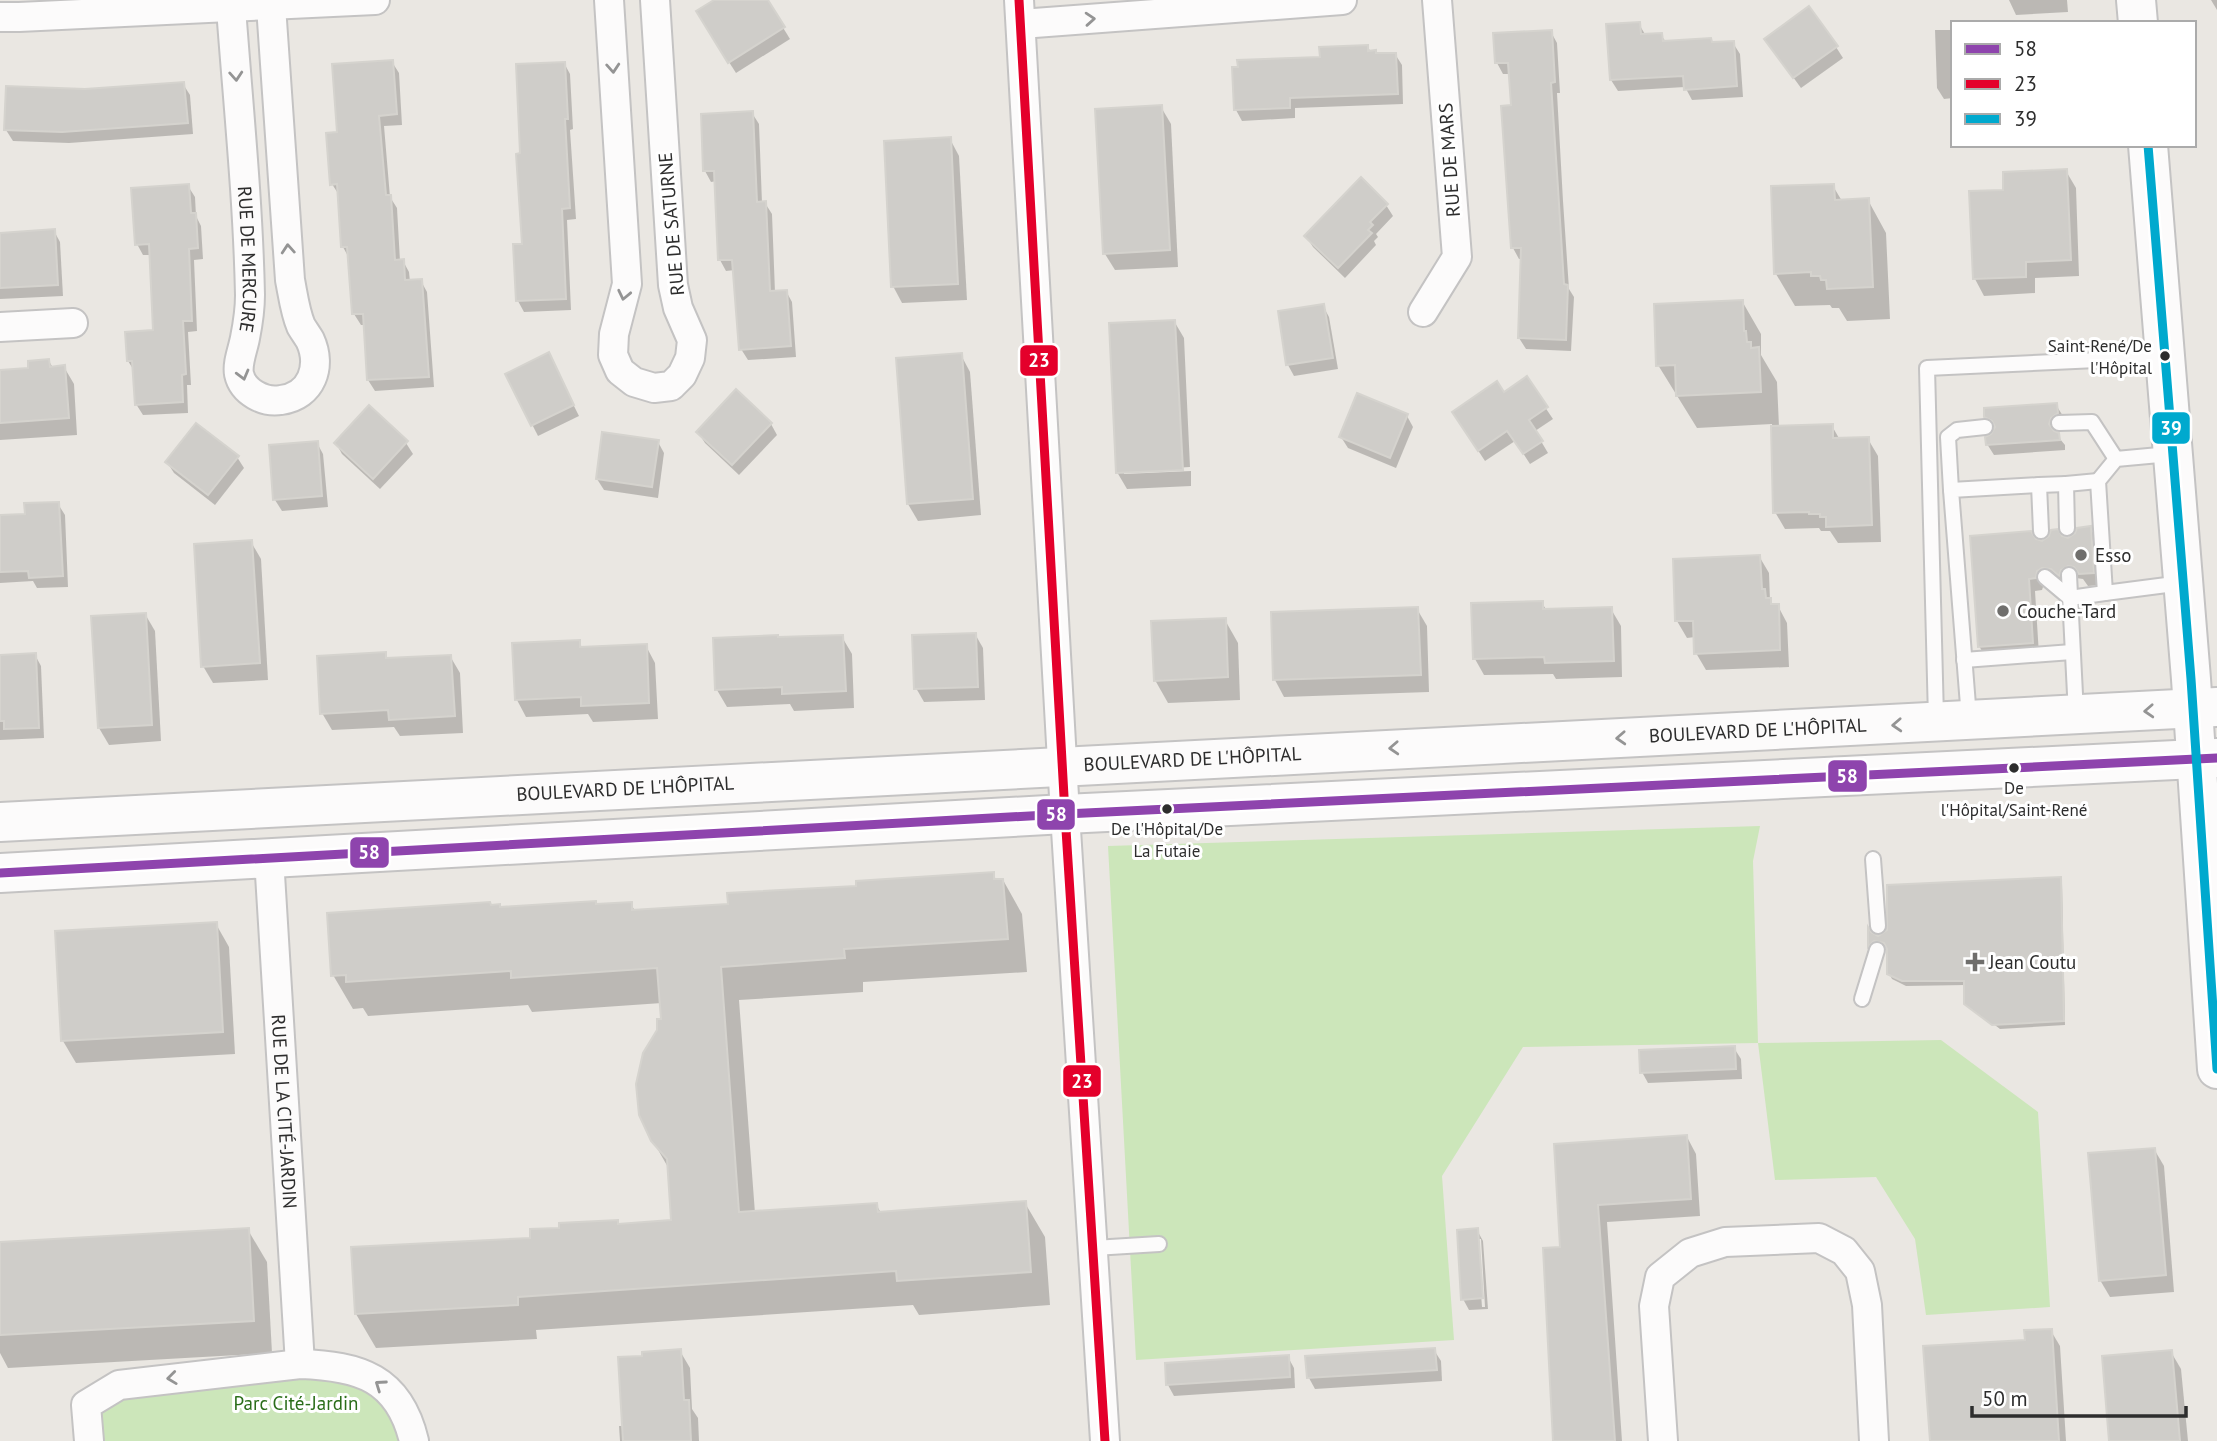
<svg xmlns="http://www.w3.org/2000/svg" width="2217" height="1441" viewBox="0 0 2217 1441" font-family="'PT Sans',sans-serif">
  <rect width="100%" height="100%" fill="#eae7e2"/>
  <!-- green -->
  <g fill="#cce6ba">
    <polygon points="1760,826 1753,861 1758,1043 1941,1040 2038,1112 2050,1307 1926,1315 1915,1239 1876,1177 1775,1180 1758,1043 1523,1047 1442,1176 1454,1340 1136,1360 1108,846"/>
    <polygon points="356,1371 414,1441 89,1441 86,1405 119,1385"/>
  </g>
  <!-- shadow -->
  <g fill="#0003" fill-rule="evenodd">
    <polygon points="717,0 766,0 790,39 736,73 704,23"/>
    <polygon points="2009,0 2067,0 2068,12 2016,15"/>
    <polygon points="2211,0 2217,0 2217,10"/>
    <polygon points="1639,24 1646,36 1661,35 1666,42 1733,43 1740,54 1743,97 1692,100 1685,87 1618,91 1611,80"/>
    <polygon points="1935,30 1953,30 1953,98 1944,99 1937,88"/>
    <polygon points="1551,32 1557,43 1560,93 1557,93 1563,201 1569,289 1574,297 1571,351 1526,349 1519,338 1522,259 1519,259 1513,248 1511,74 1503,74 1497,63"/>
    <polygon points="1766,40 1836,47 1843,58 1801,88"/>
    <polygon points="1367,46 1371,52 1377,55 1395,54 1402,65 1403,104 1295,108 1295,118 1242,121 1236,110 1239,69 1322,59"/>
    <polygon points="392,62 399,73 402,125 384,126 390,197 397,208 400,261 403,261 409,272 410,282 421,281 427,292 434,387 375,391 368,380 365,325 361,325 354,314 349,258 343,247 339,195 332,184 338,134"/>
    <polygon points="564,63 570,74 573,129 570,130 576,219 567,220 571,310 524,312 518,301 524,245 522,155"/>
    <polygon points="183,84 190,95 193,134 69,143 13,141 6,130"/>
    <polygon points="1161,107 1171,124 1178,267 1115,270 1105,254"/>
    <polygon points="752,113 759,124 762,203 765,203 772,214 775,292 786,291 792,302 796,357 748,360 741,349 735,270 726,271 720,260 717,181 711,182 705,171"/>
    <polygon points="950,139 959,156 967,300 902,303 893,286"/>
    <polygon points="2066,171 2076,188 2079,276 2035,278 2035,293 1984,296 1975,279 2005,191"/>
    <polygon points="188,186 195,197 196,216 201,226 203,259 194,260 197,331 188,332 191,385 187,385 188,413 143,415 136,404 135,372 128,361 154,332 151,255 143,255 137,244"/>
    <polygon points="1833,186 1842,201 1868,200 1886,233 1890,319 1847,321 1839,308 1832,308 1830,305 1795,306 1776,274"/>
    <polygon points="1386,205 1393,216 1376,234 1378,237 1374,241 1376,245 1345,278 1313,247 1306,236"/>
    <polygon points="54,231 60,242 63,296 0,299 0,234"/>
    <polygon points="1742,301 1761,334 1761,355 1777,382 1779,427 1832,426 1840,440 1868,439 1878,456 1881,542 1838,543 1830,531 1821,531 1819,528 1785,529 1775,512 1772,424 1697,428 1658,365"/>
    <polygon points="1323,306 1329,317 1338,369 1294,376 1288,365"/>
    <polygon points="1174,321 1184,338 1190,467 1124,471 1124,474 1191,471 1191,486 1127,489 1117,472"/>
    <polygon points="961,355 970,372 981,515 918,521 908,504"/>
    <polygon points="49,361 53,368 64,367 74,384 77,435 0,440 0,372 30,369"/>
    <polygon points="554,366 579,416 538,436 507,375"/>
    <polygon points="1526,379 1553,419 1535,431 1548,453 1530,464 1515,441 1485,461 1460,423"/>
    <polygon points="2056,405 2063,416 2063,425 2056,429 2055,433 2065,445 2065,450 1994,455 1987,444 1995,429 1986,417"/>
    <polygon points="1407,416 1413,427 1396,468 1348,448 1341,437"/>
    <polygon points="771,424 777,435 739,475 705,443 698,432"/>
    <polygon points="658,442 664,453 658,498 604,490 597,479"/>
    <polygon points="317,443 323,454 328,507 282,511 275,500 271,447"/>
    <polygon points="336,443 406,443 413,454 380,489 342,454"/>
    <polygon points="237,457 244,468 215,505 174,473 167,462"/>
    <polygon points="58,504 65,515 68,587 37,588 33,581 0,583 0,517 26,516"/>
    <polygon points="2090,528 2098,541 2100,585 2088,586 2083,579 2076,578 2067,583 2044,584 2042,590 2035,591 2039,655 1987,659 1979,646 2035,541 2042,542 2061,538 2068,539"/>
    <polygon points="251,542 261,559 268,680 213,683 203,666"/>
    <polygon points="1759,556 1769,573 1770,601 1773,606 1778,606 1787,623 1789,667 1706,670 1696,653 1695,637 1687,638 1677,621"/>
    <polygon points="1542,603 1547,611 1611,609 1621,626 1622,677 1556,679 1553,674 1484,675 1475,659"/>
    <polygon points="1417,609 1427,626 1429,692 1284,697 1275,680"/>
    <polygon points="145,614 155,631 161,741 109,745 99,728"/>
    <polygon points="1225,620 1238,643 1240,700 1168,703 1155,680"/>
    <polygon points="975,634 983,648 985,700 924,702 916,688"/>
    <polygon points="842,637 852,654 854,708 794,711 790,704 727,707 717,690"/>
    <polygon points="579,642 583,649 646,646 655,663 658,719 593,722 588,714 526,717 517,700"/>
    <polygon points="385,654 389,660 450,656 460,673 463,733 400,736 394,727 332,730 322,713"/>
    <polygon points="35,655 41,666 44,738 0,740 0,656"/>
    <polygon points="993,874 997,881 1003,880 1022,914 1027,972 863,982 863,992 739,1000 755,1213 876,1204 881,1213 1025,1203 1045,1237 1050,1305 919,1315 913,1305 536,1330 537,1339 376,1348 356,1314 532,1240 619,1225 673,1222 669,1169 653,1141 663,1021 662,1003 532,1012 528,1005 368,1016 363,1008 353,1009 333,975 491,907 500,909 631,904 635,911 729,906 858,888"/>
    <polygon points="2060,878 2062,883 2065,1025 2000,1029 1966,1003 1966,985 1906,986 1892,979 1889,973 1889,949 1879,945 1872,951 1870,947 1870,933 1878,938"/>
    <polygon points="216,924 229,947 235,1054 76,1063 63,1041"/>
    <polygon points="1734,1048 1741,1059 1742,1079 1648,1083 1642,1072"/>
    <polygon points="1687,1137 1696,1154 1700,1216 1607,1222 1622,1441 1556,1441 1562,1248 1555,1145"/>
    <polygon points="2154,1149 2164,1166 2174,1292 2110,1297 2100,1280"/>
    <polygon points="248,1230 267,1262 272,1353 8,1368 0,1353 0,1244"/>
    <path d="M1477 1230 1483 1241 1488 1309 1469 1310 1463 1299ZM1477 1239H1481L1485 1307H1482Z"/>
    <polygon points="2051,1331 2060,1346 2066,1441 1931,1441 2027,1341"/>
    <polygon points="1434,1350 1441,1361 1442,1381 1315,1389 1309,1378"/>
    <polygon points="680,1351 690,1368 692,1409 698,1418 699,1441 620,1441 619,1426 624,1426 644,1357"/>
    <polygon points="2171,1352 2181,1369 2188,1441 2111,1441"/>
    <polygon points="1288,1357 1294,1368 1295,1388 1174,1396 1168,1385 1167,1365"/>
  </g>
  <!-- building -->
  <g fill="#cfcdc9" stroke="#d5d3ce" stroke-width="2">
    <polygon points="714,0 768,0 785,27 728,63 696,11"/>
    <polygon points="1809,6 1838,46 1793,78 1764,39"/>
    <polygon points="1640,22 1641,34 1662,33 1663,41 1711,38 1712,42 1734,41 1737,86 1684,90 1683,76 1610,80 1606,24"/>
    <polygon points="1552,30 1555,82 1551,83 1558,188 1564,284 1568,285 1566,340 1518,338 1521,248 1511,248 1501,106 1511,105 1508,63 1495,63 1493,33"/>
    <polygon points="1368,45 1368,51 1376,50 1376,53 1396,53 1398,94 1290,98 1290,108 1234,110 1232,67 1238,67 1237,60 1320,57 1319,47"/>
    <polygon points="393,60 397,114 379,116 386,195 391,195 395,260 404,259 405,280 422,279 429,377 367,380 363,314 352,314 347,247 341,247 337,184 330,185 326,133 337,132 332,64"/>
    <polygon points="565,62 568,119 565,119 570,208 562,209 566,299 516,301 513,244 522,244 516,154 520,153 516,64"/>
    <polygon points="184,82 188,123 62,132 4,130 6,86 85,89"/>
    <polygon points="1162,105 1170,250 1103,254 1095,109"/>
    <polygon points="753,111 757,202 766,201 770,291 787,290 791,346 739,350 732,260 718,260 714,171 703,171 701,114"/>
    <polygon points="951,137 958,284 891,287 884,141"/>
    <polygon points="2067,169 2071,260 2026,262 2026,277 1973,279 1969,191 2003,190 2003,172"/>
    <polygon points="1361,177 1388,204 1370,222 1373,225 1368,230 1372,233 1338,268 1304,236"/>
    <polygon points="189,184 191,213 196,213 198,248 189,249 192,321 183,321 186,374 182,375 183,402 135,405 132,361 127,361 125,332 153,330 149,244 135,245 131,188"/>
    <polygon points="1834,184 1835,200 1869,198 1873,287 1827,289 1826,280 1821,280 1820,276 1811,276 1811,272 1774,274 1771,186"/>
    <polygon points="55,229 58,285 0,288 0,233"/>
    <polygon points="1743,300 1744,331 1746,331 1747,342 1751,342 1751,348 1759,347 1761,392 1676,396 1675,365 1656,366 1654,304"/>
    <polygon points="1324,304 1333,358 1286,365 1278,311"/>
    <polygon points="1175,320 1183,470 1116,473 1109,323"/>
    <polygon points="549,352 574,405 531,426 505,374"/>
    <polygon points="962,353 973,499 907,504 896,358"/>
    <polygon points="49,359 50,367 65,365 69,418 0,423 0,370 28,368 28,361"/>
    <polygon points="1527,376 1548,407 1529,420 1543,441 1523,454 1507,431 1478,451 1452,412 1497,381 1504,392"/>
    <polygon points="736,389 772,423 732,465 696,432"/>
    <polygon points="1357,393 1408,414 1390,458 1339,437"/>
    <polygon points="2057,403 2058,413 2051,418 2049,424 2054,431 2059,433 2060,440 1986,445 1985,437 1991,434 1995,427 1992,421 1984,417 1984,408"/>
    <polygon points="369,405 408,441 373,479 334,443"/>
    <polygon points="196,423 239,456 208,495 165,462"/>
    <polygon points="1833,424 1833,438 1869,437 1872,525 1826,527 1826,517 1820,517 1820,514 1809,514 1809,512 1773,513 1771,426"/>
    <polygon points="602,432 659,440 652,487 596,479"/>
    <polygon points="318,441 322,496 273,500 269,445"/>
    <polygon points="59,502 63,576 29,578 28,571 0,572 0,515 25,514 24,503"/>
    <polygon points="2091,526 2094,573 2079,574 2074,567 2068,566 2061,570 2059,576 2051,569 2042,568 2037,571 2036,578 2029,579 2033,643 1978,647 1970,536 2031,531 2036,539 2042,541 2049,536 2051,530 2058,529 2062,536 2068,538 2075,533 2077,528"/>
    <polygon points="252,540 260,663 201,667 194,544"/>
    <polygon points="1760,555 1762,589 1765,589 1766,598 1771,598 1771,604 1779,604 1780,650 1694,654 1693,621 1675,621 1673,559"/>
    <polygon points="1543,601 1543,609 1612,607 1614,661 1545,663 1544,657 1473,659 1471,603"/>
    <polygon points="1418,607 1421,675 1273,680 1271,612"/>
    <polygon points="146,613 152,725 98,728 91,616"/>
    <polygon points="1226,618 1228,677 1154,681 1151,621"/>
    <polygon points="976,633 978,687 914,689 912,635"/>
    <polygon points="778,635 778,637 843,635 846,691 782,694 782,687 715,690 713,638"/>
    <polygon points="580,640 580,647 647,644 649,703 581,706 581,697 515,700 512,643"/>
    <polygon points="386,652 386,658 451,655 455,716 389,720 388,710 320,714 317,656"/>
    <polygon points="36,653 39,728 4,729 4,721 0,721 0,655"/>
    <polygon points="994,872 994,879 1003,879 1008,939 844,949 845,958 721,967 739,1212 877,1203 878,1212 1026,1201 1031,1272 897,1281 896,1271 518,1297 518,1305 355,1314 351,1247 530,1238 530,1229 559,1228 559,1223 618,1220 618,1224 671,1220 667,1159 651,1141 639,1115 636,1084 643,1053 657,1030 657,1019 661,1019 657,968 511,978 511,971 346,982 346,975 331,976 327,913 490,902 491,905 500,904 500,907 596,901 596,904 632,902 632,910 728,904 727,893 856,886 856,881"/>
    <polygon points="2061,877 2064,1021 1992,1025 1964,1004 1964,981 1902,981 1887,974 1887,949 1884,943 1874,941 1868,947 1868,927 1871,932 1878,936 1887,930 1887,885"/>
    <polygon points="217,922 223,1032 61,1041 55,931"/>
    <polygon points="1735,1046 1736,1069 1640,1073 1639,1050"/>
    <polygon points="1687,1135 1691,1199 1598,1205 1615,1441 1553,1441 1543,1248 1560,1247 1554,1144"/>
    <polygon points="2155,1148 2166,1275 2099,1281 2088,1153"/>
    <polygon points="249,1228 254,1321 0,1335 0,1242"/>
    <polygon points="1478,1228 1483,1298 1461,1300 1457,1230"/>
    <polygon points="2052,1329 2059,1441 1930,1441 1923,1346 2025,1340 2024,1330"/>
    <polygon points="1435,1348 1437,1370 1307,1378 1305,1356"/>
    <polygon points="681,1349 684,1400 689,1400 691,1441 623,1441 618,1357 642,1356 642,1352"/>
    <polygon points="2172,1350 2180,1441 2109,1441 2102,1356"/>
    <polygon points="1289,1355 1290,1377 1166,1385 1165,1363"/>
  </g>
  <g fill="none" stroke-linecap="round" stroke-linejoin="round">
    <defs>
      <g id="lane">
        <polyline points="2059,423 2092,422 2116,459"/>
        <polyline points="2170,454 2116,459 2098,481 2105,593 2182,583"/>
        <polyline points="1951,490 1948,437 1957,430 1985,427"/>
        <polyline points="2067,528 2066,484 2098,481"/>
        <polyline points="2041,531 2039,485 2066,484"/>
        <polyline points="2069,575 2076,714"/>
        <polyline points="2045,577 2070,598 2105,593"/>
        <polyline points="1964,660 2072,652"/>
        <polyline points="1936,718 1927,368 2162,357"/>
        <polyline points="1969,718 1951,490 2039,485"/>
        <polyline points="1873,859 1878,926"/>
        <polyline points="1862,999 1877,950"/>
        <polyline points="1094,1248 1159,1244"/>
      </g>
      <g id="street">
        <polyline points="609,0 627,284 614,334 613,355 620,371 634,382 654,388 671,386 682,375 690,358 692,340 678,308 673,285 655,0"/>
        <polyline points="1019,0 1065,814 1105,1441"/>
        <path id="s1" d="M231 8C238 103 248 200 250 295 250 310 248 323 245 338 243 349 237 363 239 374 243 392 264 403 281 400 312 396 322 366 310 340 307 335 304 331 301 326 295 312 293 295 290 280L271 6"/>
        <polyline points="0,17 19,17 375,0"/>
        <polyline points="1021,24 1342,0"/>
        <polyline points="1423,312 1457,257 1437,0"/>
        <polyline points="0,327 73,323"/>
        <path id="s2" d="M269 858 300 1364"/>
        <path d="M89 1441 86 1405 119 1385 300 1364C360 1366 399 1378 414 1441"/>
        <polyline points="1663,1441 1654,1306 1660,1277 1690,1253 1725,1242 1819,1238 1844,1251 1860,1271 1867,1305 1874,1441"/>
      </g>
      <g id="secondary">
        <polyline points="2136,0 2138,23"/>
        <polyline points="2148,145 2191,679 2217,1069"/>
        <path id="s3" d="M0 822C739 781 1478 744 2217 707"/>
        <polyline points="0,873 1065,814 2217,758"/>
      </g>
    </defs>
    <!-- lane casing -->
    <use href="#lane" stroke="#c4c3c3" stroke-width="18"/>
    <!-- street casing -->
    <use href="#street" stroke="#c4c3c3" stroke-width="32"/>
    <!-- secondary casing -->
    <use href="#secondary" stroke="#c4c3c3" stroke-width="42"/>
    <!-- lane -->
    <use href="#lane" stroke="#fcfbfb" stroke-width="14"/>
    <!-- street -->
    <use href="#street" stroke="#fcfbfb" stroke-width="28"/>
    <!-- secondary -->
    <use href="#secondary" stroke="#fcfbfb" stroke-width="38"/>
    <defs>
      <polyline id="bus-1" points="0,873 1065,814 2217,758"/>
      <polyline id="bus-2" points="1019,0 1065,814 1105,1441"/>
      <polyline id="bus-3" points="2148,145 2191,679 2217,1069"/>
    </defs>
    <!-- bus-1 casing -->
    <use href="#bus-1" stroke="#fff" stroke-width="14"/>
    <!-- bus-2 casing -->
    <use href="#bus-2" stroke="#fff" stroke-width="14"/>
    <!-- bus-3 casing -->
    <use href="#bus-3" stroke="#fff" stroke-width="14"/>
    <!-- bus-1 -->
    <use href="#bus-1" stroke="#8e44ad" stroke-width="9"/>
    <!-- bus-2 -->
    <use href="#bus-2" stroke="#e4002b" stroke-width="9"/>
    <!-- bus-3 -->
    <use href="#bus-3" stroke="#00a9ce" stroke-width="9"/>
  </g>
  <!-- one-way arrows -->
  <defs><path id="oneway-chevron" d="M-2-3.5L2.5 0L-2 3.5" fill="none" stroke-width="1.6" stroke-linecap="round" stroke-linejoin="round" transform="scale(1.75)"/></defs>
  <g stroke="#949494">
    <use href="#oneway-chevron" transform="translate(1090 19) rotate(-4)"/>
    <use href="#oneway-chevron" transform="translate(613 68) rotate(86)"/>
    <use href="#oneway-chevron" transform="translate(236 76) rotate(86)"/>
    <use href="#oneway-chevron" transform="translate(288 249) rotate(-94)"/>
    <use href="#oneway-chevron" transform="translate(624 295) rotate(102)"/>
    <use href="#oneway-chevron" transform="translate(243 375) rotate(75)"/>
    <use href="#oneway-chevron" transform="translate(2149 711) rotate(177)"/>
    <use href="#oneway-chevron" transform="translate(1897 725) rotate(177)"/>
    <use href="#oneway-chevron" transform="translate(1621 738) rotate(177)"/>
    <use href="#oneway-chevron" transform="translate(1394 748) rotate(177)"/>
    <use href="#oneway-chevron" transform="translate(172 1378) rotate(173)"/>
    <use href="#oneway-chevron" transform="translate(380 1385) rotate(-145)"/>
  </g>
  <!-- markers -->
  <g fill="#2d2d2d" stroke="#fff" stroke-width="2.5">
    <circle cx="2165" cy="356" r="6"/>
    <circle cx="2014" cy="768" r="6"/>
    <circle cx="1167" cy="809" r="6"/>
  </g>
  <g fill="#6f6e6c" stroke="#fff" stroke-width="2.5">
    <circle cx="2081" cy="555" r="7"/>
    <circle cx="2003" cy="611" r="7"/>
    <path d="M1971.5 951.5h7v7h7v7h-7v7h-7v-7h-7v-7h7z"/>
  </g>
  <g text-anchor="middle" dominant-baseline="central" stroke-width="6" stroke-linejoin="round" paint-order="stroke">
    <!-- bus labels -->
    <g font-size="17" fill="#2d2d2d" stroke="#fff">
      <text x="2152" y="346" text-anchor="end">Saint-René/De<tspan x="2152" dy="22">l'Hôpital</tspan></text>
      <text x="2014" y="788">De<tspan x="2014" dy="22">l'Hôpital/Saint-René</tspan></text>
      <text x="1167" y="829">De l'Hôpital/De<tspan x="1167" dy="22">La Futaie</tspan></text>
    </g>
    <!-- street labels -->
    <g font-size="19" fill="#2d2d2d" stroke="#fff">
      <text transform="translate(1449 160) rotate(-94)">RUE DE MARS</text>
      <text transform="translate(671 224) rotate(-95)">RUE DE SATURNE</text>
      <text stroke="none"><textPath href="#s1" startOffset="252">RUE DE MERCURE</textPath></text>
      <text stroke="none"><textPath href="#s3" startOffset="1760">BOULEVARD DE L'HÔPITAL</textPath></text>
      <text stroke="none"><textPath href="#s3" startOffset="1194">BOULEVARD DE L'HÔPITAL</textPath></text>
      <text stroke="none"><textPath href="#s3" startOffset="626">BOULEVARD DE L'HÔPITAL</textPath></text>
      <text stroke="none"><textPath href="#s2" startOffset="254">RUE DE LA CITÉ-JARDIN</textPath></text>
    </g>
    <!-- poi labels -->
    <g font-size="19" fill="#2d2d2d" stroke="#fff" text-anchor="start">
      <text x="2095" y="555">Esso</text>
      <text x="2017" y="611">Couche-Tard</text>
      <text x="1989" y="962">Jean Coutu</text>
    </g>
    <!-- park labels -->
    <g font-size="19" fill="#2a6d19" stroke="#fff">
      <text x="296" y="1403">Parc Cité-Jardin</text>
    </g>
  </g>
  <g stroke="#fff" stroke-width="2.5">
    <rect x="1019" y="344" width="40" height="33" rx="7" fill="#e4002b"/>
    <rect x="2151" y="411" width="40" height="34" rx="7" fill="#00a9ce"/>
    <rect x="1827" y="759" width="41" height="34" rx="7" fill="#8e44ad"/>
    <rect x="1036" y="798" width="40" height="33" rx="7" fill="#8e44ad"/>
    <rect x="349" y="836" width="41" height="33" rx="7" fill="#8e44ad"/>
    <rect x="1062" y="1064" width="40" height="34" rx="7" fill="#e4002b"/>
  </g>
  <g font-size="19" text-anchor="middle" font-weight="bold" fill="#fff">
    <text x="1039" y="367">23</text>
    <text x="2171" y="435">39</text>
    <text x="1847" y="783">58</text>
    <text x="1056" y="821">58</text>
    <text x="369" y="859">58</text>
    <text x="1082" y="1088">23</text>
  </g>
  <!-- legend -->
  <rect x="1951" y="21" width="245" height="126" fill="#ffffff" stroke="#ababab" stroke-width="2"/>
  <rect x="1965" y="44" width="35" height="10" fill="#8e44ad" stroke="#ababab" stroke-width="2"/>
  <text x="2014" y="56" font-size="21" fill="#2d2d2d">58</text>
  <rect x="1965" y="79" width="35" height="10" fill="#e4002b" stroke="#ababab" stroke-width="2"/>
  <text x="2014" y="91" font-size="21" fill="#2d2d2d">23</text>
  <rect x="1965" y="114" width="35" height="10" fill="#00a9ce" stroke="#ababab" stroke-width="2"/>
  <text x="2014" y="126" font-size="21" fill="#2d2d2d">39</text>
  <!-- scale -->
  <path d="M1972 1406v10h214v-10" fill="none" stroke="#2d2d2d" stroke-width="3.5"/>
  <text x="1982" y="1406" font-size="21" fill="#2d2d2d" stroke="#ffffff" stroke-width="5" paint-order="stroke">50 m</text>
</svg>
